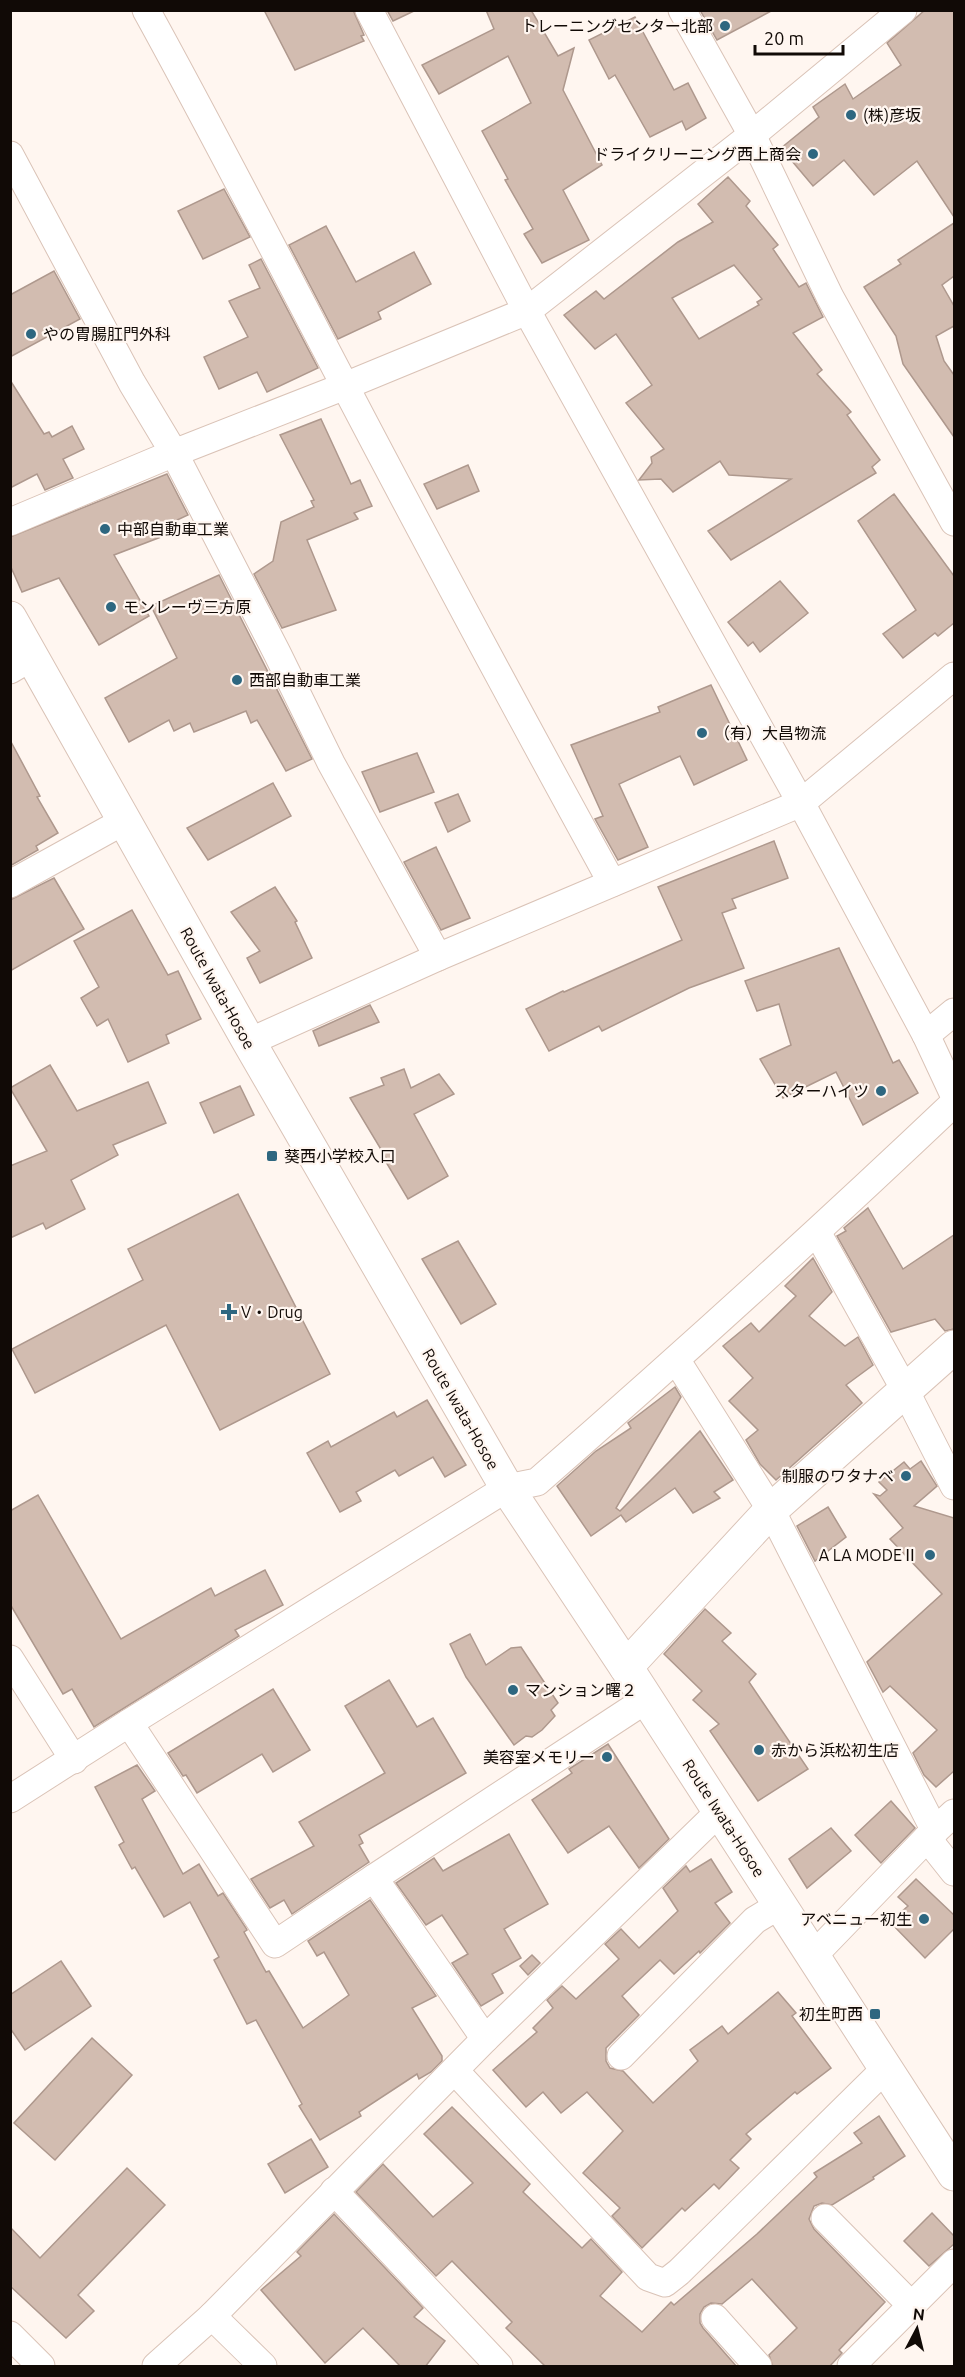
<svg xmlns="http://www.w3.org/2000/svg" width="965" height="2377" viewBox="0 0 965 2377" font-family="Ubuntu,'Noto Sans JP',sans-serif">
  <rect width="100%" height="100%" fill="#fff6f0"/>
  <!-- building -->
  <g fill="#d2bcb0" stroke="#ae988d" stroke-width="1.5" fill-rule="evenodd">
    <polygon points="264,10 353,10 364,35 361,36 364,41 295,70"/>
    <polygon points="387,10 416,10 393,21"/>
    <polygon points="486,10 531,10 558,56 574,48 563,90 602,165 563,190 589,240 542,263 524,234 533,229 505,180 508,179 482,131 531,103 508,56 439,94 422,65 494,29"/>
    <polygon points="700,10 773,10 717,40"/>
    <polygon points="925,10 954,10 954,217 917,161 874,195 844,160 813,186 781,148 819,117 813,107 845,84 853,99 901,65 887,43"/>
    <polygon points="635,17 674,90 688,83 706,118 686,130 682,121 650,137 615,75 609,79 589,40"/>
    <path d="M728 177 750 201 746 206 778 245 773 249 799 287 806 283 823 317 793 333 822 370 817 374 851 412 847 415 880 460 872 467 876 473 731 560 708 531 791 479 729 475 720 461 673 492 661 479 639 480 652 463 651 457 664 449 626 403 652 385 616 334 595 349 564 315 596 291 604 299 678 242 713 222 698 204ZM734 265 762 299 757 302 759 305 699 339 672 298Z"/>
    <polygon points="224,189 250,237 203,259 178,211"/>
    <polygon points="954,223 954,276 942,285 954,306 954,326 936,336 944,361 954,375 954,437 903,364 896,336 864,287 901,264 898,260"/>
    <polygon points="326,226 356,282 414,252 431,284 378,312 381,319 338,339 289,245"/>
    <polygon points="261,259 318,368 267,392 257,372 219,389 204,357 248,337 229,301 260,288 249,265"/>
    <polygon points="54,271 80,319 10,357 10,295"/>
    <polygon points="10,380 44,434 49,432 52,437 72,426 84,449 63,459 73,478 45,490 37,474 10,488"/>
    <polygon points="321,419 351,484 360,480 372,506 354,513 358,519 307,540 336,610 282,628 254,574 273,561 281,522 314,507 311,501 314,500 280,435"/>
    <polygon points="468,465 479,491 437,509 424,484"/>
    <polygon points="167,474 188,515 158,529 161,537 114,555 149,616 99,645 59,578 22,592 10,565 10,537"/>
    <polygon points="894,494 954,576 954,623 938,636 935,633 903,658 883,634 916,610 858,521"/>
    <polygon points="219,575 312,759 286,771 257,720 251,723 246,711 194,732 190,723 174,731 169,720 129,742 105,698 177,658 151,606"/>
    <polygon points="780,581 808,613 760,652 753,642 748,646 728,622"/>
    <polygon points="711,685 747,760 694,785 680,756 619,784 648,847 618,860 595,819 603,816 571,745 660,712 658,707"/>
    <polygon points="10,740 40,796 37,797 58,833 36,846 38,850 10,866"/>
    <polygon points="417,753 434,792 380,812 362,772"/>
    <polygon points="273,783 291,816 208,860 187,828"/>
    <polygon points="458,794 470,821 448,832 435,803"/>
    <polygon points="774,841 788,878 732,899 736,908 722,913 744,968 689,988 602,1031 599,1026 549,1051 526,1009 563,991 564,992 682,940 658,887"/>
    <polygon points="436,847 470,918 441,930 404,862"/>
    <polygon points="54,878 84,929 10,971 10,900"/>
    <polygon points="275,887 297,921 295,922 312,958 260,983 247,958 260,951 231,912"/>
    <polygon points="132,910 168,975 178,971 201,1019 166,1035 169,1043 128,1062 108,1019 97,1026 81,998 99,987 74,941"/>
    <polygon points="839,948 893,1063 899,1060 918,1093 863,1125 836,1072 783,1098 760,1059 791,1045 779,1004 757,1011 745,981"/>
    <polygon points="370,1005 379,1022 319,1046 313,1031"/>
    <polygon points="50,1065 77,1111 148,1082 166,1123 113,1145 118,1155 71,1180 85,1209 46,1229 43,1223 10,1238 10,1166 47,1151 10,1088"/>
    <polygon points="404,1069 411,1088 439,1074 454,1094 414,1114 448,1176 408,1199 386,1162 388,1161 350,1098 384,1085 381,1078"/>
    <polygon points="240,1086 254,1115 214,1133 200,1103"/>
    <polygon points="238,1194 330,1374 220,1430 166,1325 35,1393 12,1349 143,1280 128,1249"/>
    <polygon points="868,1208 903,1269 954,1235 954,1329 945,1331 935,1319 891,1332 837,1236 846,1231 844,1228"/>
    <polygon points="458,1241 496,1304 461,1324 422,1259"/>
    <polygon points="813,1258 832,1292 809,1316 845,1346 858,1337 873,1365 846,1385 862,1403 776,1480 760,1464 746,1440 758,1430 729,1401 753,1378 723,1346 751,1323 759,1332 796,1296 785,1286"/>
    <polygon points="675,1387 681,1397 616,1508 620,1511 700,1431 733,1480 714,1492 720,1498 693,1513 675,1488 626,1522 621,1515 591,1536 557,1486 596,1451 631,1428 628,1423"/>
    <polygon points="427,1400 466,1465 445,1477 433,1457 399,1476 395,1470 356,1492 361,1501 340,1512 307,1453 328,1441 331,1447 394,1412 397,1417"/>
    <polygon points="921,1461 937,1486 914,1506 954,1518 954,1771 936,1787 924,1775 913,1753 937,1730 890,1686 883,1692 867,1662 942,1594 890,1539 903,1528 874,1494 880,1496 887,1490 879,1482 904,1462 910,1469"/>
    <polygon points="38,1495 121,1639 211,1588 215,1596 265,1570 283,1605 235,1630 239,1636 94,1727 72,1689 63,1694 10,1604 10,1511"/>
    <polygon points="828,1507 846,1537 815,1561 797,1526"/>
    <polygon points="705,1609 731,1633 722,1641 756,1674 749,1682 808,1769 758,1801 710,1731 719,1724 693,1700 702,1691 664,1654"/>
    <polygon points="470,1634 486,1665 511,1648 521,1647 558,1703 551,1710 555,1716 542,1730 532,1737 526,1736 514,1745 466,1677 450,1644"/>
    <polygon points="389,1680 417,1727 433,1718 466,1773 359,1835 363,1843 359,1845 369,1862 292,1914 284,1900 270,1908 251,1879 314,1846 299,1822 385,1773 345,1706"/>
    <polygon points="273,1689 310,1750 273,1772 262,1754 197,1793 186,1775 183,1776 168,1753"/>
    <polygon points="608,1744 669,1839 639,1868 609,1826 568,1853 532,1800 572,1773 569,1769"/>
    <polygon points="137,1765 155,1791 142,1799 183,1874 199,1864 218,1896 223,1893 246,1928 247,1930 244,1932 266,1972 269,1971 303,2028 349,1995 324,1952 317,1956 308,1941 370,1900 436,1996 412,2008 442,2056 442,2061 431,2072 419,2079 417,2074 359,2112 361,2116 320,2140 299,2106 302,2104 256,2020 247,2024 214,1960 219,1957 190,1902 164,1917 135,1867 132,1869 119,1845 124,1842 95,1787"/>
    <polygon points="891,1801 915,1828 881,1863 855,1835"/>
    <polygon points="831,1828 851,1851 807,1888 789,1859"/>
    <polygon points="509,1834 548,1904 504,1929 521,1958 492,1974 503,1993 481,2006 452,1963 468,1954 442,1915 426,1925 396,1883 434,1858 443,1871"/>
    <polygon points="711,1859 732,1892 715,1903 730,1923 700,1953 699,1951 674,1974 660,1960 622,1996 639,2015 606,2048 606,2061 610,2068 623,2071 653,2103 698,2061 690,2050 722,2026 728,2034 778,1992 796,2013 792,2016 831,2068 797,2094 795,2092 746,2134 751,2139 730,2160 739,2168 719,2189 714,2184 685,2211 682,2208 642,2248 612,2216 620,2208 583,2173 623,2131 587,2092 561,2113 543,2092 526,2107 493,2070 537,2032 533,2028 553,2008 547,2000 562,1986 576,1999 619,1959 605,1944 621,1929 639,1948 678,1911 663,1888 686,1866 690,1872"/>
    <polygon points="916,1879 954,1915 954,1929 925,1958 890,1922 908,1906 898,1897"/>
    <polygon points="532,1955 540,1963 528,1975 520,1966"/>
    <polygon points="61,1961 91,2006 25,2050 10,2028 10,1995"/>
    <polygon points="92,2038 132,2075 55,2160 14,2123"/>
    <polygon points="452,2107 530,2184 523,2192 582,2248 591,2239 622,2272 600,2296 642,2332 671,2302 674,2305 757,2234 817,2177 814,2173 862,2143 854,2133 879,2116 905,2156 873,2177 874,2179 832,2205 822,2203 814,2206 809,2219 814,2229 885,2302 839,2350 842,2353 829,2367 773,2367 769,2355 797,2328 752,2279 722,2304 711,2303 704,2307 700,2314 700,2323 703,2328 737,2367 546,2367 506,2328 512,2322 452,2261 436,2276 356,2192 383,2164 433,2217 473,2183 424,2134"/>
    <polygon points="311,2139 328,2167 285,2193 268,2164"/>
    <polygon points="127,2168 165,2205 78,2295 94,2311 66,2338 10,2286 10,2227 40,2258"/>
    <polygon points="932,2213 954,2236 954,2244 929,2266 904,2241"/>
    <polygon points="334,2214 423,2308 414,2317 445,2341 425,2367 401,2367 363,2328 325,2363 261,2290 301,2256 297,2252"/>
  </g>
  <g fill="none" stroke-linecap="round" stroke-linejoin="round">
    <defs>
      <g id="minor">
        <path d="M146 10C215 135 280 262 346 388 433 554 522 719 612 883"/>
        <polyline points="369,10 527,311 801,803 926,1035 954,1095"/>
        <polyline points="682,10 752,135 830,297 954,522"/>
        <polyline points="10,155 132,383 174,453 277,653 331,763 438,957"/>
        <polyline points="10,522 174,453 345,386 527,311 752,135 903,10"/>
        <polyline points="10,670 32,657"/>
        <polyline points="10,884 124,821"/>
        <polyline points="926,1035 954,1012"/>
        <polyline points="249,1042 438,957 801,803 954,676"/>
        <polyline points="817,1232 905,1390 954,1486"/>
        <polyline points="677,1361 771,1510 935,1831"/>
        <polyline points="10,1659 74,1760"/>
        <polyline points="129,1723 275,1944 374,1878 485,2039"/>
        <path d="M10 1799 129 1723 507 1488 537 1482C679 1358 818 1232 954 1103"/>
        <polyline points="927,1838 954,1872"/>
        <polyline points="374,1878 647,1699"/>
        <polyline points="812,1957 927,1838 954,1813"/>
        <polyline points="621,2056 755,1920 780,1905"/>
        <polyline points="455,2071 648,2277 665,2283 679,2272 885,2069"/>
        <polyline points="334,2191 499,2366"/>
        <polyline points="825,2218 912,2306"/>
        <polyline points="212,2316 263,2366"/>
        <polyline points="715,2318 758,2366"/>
        <polyline points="10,2335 41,2366"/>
        <polyline points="156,2366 212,2316 485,2039 720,1811"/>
        <polyline points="851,2366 954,2263"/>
      </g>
      <polyline id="tertiary" points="626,1667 771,1510 954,1347"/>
      <polyline id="secondary" points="10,618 249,1042 507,1488 626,1667 954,2174"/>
    </defs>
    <!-- minor casing -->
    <use href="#minor" stroke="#dac3b7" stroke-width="29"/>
    <!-- tertiary casing -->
    <use href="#tertiary" stroke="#dac3b7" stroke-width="35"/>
    <!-- secondary casing -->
    <use href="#secondary" stroke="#dac3b7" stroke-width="35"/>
    <!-- minor -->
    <use href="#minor" stroke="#fff" stroke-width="27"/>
    <!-- tertiary -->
    <use href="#tertiary" stroke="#fff" stroke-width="33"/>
    <!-- secondary -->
    <use href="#secondary" stroke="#fff" stroke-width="33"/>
  </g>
  <!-- markers -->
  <g fill="#2e6780" stroke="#fff6f0" stroke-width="2">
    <circle cx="725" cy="26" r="6"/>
    <circle cx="851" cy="115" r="6"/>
    <circle cx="813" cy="154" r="6"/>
    <circle cx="31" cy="334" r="6"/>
    <circle cx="105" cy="529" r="6"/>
    <circle cx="111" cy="607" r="6"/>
    <circle cx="237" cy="680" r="6"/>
    <circle cx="702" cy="733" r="6"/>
    <circle cx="881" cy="1091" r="6"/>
    <rect x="266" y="1150" width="12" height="12" rx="3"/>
    <path d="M226 1303h6v6h6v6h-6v6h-6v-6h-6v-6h6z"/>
    <circle cx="906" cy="1476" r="6"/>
    <circle cx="930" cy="1555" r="6"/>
    <circle cx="513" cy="1690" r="6"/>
    <circle cx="759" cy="1750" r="6"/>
    <circle cx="607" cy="1757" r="6"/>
    <circle cx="924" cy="1919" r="6"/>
    <rect x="869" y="2008" width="12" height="12" rx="3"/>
  </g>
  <g text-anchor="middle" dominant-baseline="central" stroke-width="4.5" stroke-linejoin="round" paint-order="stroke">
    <!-- poi labels -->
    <g font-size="16" fill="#110a06" stroke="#fff6f0" text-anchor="start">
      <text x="713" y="26" text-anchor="end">トレーニングセンター北部</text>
      <text x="863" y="115">(株)彦坂</text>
      <text x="801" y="154" text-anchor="end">ドライクリーニング西上商会</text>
      <text x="43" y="334">やの胃腸肛門外科</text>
      <text x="117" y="529">中部自動車工業</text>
      <text x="123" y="607">モンレーヴ三方原</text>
      <text x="249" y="680">西部自動車工業</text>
      <text x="714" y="733">（有）大昌物流</text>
      <text x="869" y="1091" text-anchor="end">スターハイツ</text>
      <text x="284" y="1156">葵西小学校入口</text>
      <text x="241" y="1312">V・Drug</text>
      <text x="894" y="1476" text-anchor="end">制服のワタナベ</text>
      <text x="918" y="1555" text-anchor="end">A LA MODEⅡ</text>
      <text x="525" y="1690">マンション曙２</text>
      <text x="771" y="1750">赤から浜松初生店</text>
      <text x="595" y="1757" text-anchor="end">美容室メモリー</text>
      <text x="912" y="1919" text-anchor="end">アベニュー初生</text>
      <text x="863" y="2014" text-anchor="end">初生町西</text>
    </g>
    <!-- street labels -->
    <g font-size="16" fill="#110a06" stroke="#fff6f0">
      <text transform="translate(218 988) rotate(61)">Route Iwata-Hosoe</text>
      <text transform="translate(461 1409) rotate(60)">Route Iwata-Hosoe</text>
      <text transform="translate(724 1818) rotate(57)">Route Iwata-Hosoe</text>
    </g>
  </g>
  <!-- border -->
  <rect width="965" height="2377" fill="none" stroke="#110a06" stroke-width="24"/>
  <!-- north arrow -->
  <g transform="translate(917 2329) rotate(7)" stroke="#fff6f0" stroke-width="4.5" paint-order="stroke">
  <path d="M0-4.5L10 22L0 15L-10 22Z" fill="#110a06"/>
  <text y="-9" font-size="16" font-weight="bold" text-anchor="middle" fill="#110a06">N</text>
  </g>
  <!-- scale -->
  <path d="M755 45v9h88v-9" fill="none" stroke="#110a06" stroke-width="3"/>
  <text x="764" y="45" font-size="18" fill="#110a06" stroke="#fff6f0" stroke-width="4.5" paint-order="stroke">20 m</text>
</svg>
